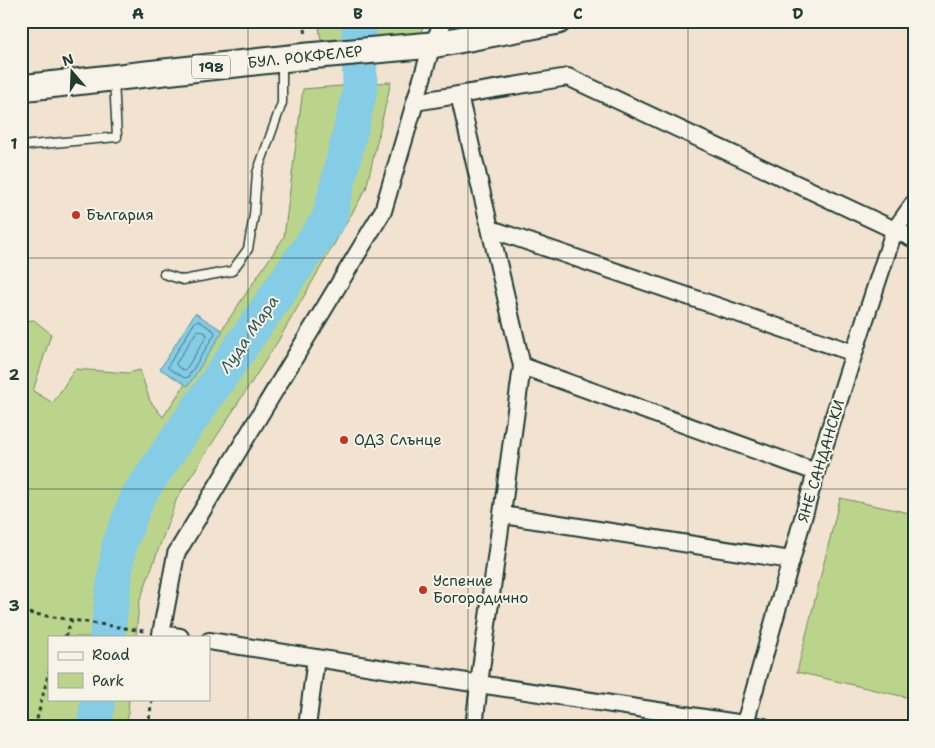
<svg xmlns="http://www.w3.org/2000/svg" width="935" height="748" viewBox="0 0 935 748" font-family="'Shantell Sans',sans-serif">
  <rect width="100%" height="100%" fill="#f2e2d0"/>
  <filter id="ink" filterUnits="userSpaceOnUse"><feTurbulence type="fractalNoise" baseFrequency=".02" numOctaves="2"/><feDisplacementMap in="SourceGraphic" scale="10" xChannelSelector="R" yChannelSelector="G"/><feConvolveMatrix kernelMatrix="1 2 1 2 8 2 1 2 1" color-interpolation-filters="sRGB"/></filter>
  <g filter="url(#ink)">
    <!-- green -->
    <g fill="#bbd48b" stroke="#6d8860">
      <polygon points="318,21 425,21 420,35 321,40"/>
      <polygon points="391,82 366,189 278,341 177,498 139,603 136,637 49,637 49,699 129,699 127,727 21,727 21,321 34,320 51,334 33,391 53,403 75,369 128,373 140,370 150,401 163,417 284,237 303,89"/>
      <polygon points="840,498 914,514 914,699 797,672"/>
    </g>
    <!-- water -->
    <polygon fill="#85cce6" stroke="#5c939f" points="195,313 223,331 188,386 160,369"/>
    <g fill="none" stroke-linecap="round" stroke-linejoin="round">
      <!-- shore -->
      <g stroke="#48767b" stroke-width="1">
        <polygon points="199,321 214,331 215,334 188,377 185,378 168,368 168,366 195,322"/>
        <polygon points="198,330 206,333 207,336 186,369 183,370 177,366 176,364"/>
      </g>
      <!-- river -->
      <g stroke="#85cce6" stroke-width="35">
        <polyline points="107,637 119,546 138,496 329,219 360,91 359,21"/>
        <polyline points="94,727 98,699"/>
      </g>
      <defs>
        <g id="lane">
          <polyline points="21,146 117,137 114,80"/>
          <polyline points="164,274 183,280 232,271 248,249 254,215 257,173 282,103 282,61"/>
        </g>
        <g id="street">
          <polyline points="459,95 522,366 479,684 474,727"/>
          <polyline points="415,102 568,77 914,239"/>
          <polyline points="491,229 854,353"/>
          <polyline points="522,366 816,472"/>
          <polyline points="502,515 791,560"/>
          <polyline points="180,637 161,634 176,554 383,211 432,45 444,21"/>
          <polyline points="209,641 479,684 764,727"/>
          <polyline points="307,727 316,658"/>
          <polyline points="744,727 816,472 854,353 894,231 914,203"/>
        </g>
        <polyline id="primary" points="21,88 308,56 432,45 558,21"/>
      </defs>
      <!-- lane casing -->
      <use href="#lane" stroke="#1f3d34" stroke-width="11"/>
      <!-- street casing -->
      <use href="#street" stroke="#1f3d34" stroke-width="20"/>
      <!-- primary casing -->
      <use href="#primary" stroke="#1f3d34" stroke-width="29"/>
      <!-- path -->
      <g stroke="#1f3d34" stroke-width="3" stroke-dasharray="4 4" stroke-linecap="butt">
        <polyline points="304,21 306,36"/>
        <polyline points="21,612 144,631"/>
        <polyline points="65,637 72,620"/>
        <polyline points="35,727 49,671"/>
        <polyline points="148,727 152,699"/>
      </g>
      <!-- lane -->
      <use href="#lane" stroke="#f7f3e8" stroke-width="8"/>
      <!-- street -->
      <use href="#street" stroke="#f7f3e8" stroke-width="16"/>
      <!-- primary -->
      <use href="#primary" stroke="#f7f3e8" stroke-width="25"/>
    </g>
  </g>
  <!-- grid -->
  <path fill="none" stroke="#1f3d34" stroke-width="1" stroke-opacity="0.55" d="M248 21V727M468 21V727M688 21V727M21 258H914M21 489H914"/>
  <!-- markers -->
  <g fill="#c8321e" stroke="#f7f3e8" stroke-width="2">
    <circle cx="76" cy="215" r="5"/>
    <circle cx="344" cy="440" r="5"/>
    <circle cx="423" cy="590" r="5"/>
  </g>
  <g text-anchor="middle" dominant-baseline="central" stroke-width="4" stroke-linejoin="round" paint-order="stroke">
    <!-- shield labels -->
    <rect fill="#f7f3e8" stroke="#60746a" stroke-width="1" x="192" y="55.5" width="38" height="23" rx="4"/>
    <g font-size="14" font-weight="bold" fill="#1f3d34">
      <text x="211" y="67">198</text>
    </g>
    <!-- street labels -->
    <g font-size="15" fill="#1f3d34" stroke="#f7f3e8">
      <text transform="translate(305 57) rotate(-6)">БУЛ. РОКФЕЛЕР</text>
      <text transform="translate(821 461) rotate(-73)">ЯНЕ САНДАНСКИ</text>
    </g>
    <!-- poi labels -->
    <g font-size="15" fill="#1f3d34" stroke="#f7f3e8" text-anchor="start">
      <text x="86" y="215">България</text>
      <text x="354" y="440">ОДЗ Слънце</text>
      <text x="433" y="581">Успение<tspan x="433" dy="17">Богородично</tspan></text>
    </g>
    <!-- water labels -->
    <g font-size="16" font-style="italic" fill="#335a58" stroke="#f7f3e8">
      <text transform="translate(249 334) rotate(-55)">Луда Мара</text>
    </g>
  </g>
  <!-- margin -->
  <rect width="935" height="748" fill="none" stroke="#f7f3e8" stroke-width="55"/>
  <!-- legend -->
  <rect x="48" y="636" width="162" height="65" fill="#f7f3e8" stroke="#a1aaa0"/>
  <rect x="58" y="652" width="25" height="8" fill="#f7f3e8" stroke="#a1aaa0"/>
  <text x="92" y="660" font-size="15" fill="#1f3d34">Road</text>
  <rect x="58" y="673" width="25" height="15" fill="#bbd48b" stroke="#a1aaa0"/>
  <text x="92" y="686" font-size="15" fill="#1f3d34">Park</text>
  <!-- north arrow -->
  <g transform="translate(72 72) rotate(341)" stroke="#f7f3e8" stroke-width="4" paint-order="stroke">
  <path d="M0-4L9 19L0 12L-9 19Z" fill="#1f3d34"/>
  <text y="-8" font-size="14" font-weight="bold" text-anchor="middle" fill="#1f3d34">N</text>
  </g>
  <rect x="28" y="28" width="880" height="692" fill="none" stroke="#1f3d34" stroke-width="2"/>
  <g font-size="16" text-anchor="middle" font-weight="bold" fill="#1f3d34">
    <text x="138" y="19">A</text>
    <text x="358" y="19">B</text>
    <text x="578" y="19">C</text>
    <text x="798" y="19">D</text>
    <text x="14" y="149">1</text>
    <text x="14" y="380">2</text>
    <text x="14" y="611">3</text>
  </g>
</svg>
